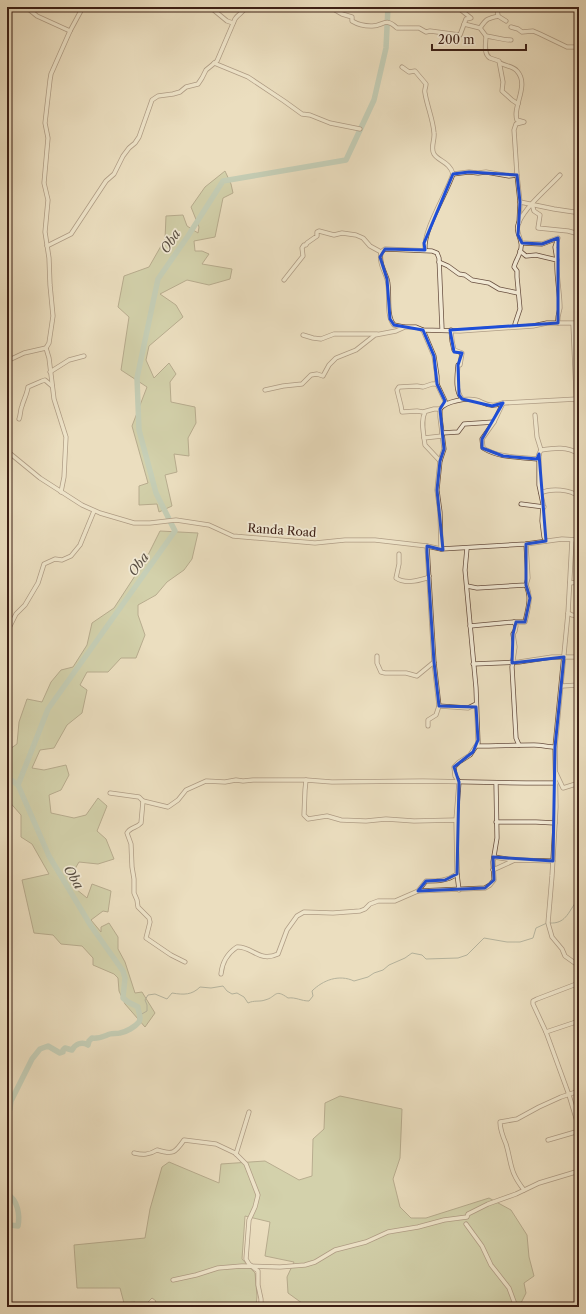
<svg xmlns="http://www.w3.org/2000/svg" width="586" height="1314" viewBox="0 0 586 1314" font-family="'Libre Caslon Text',serif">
  <rect width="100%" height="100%" fill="#ebdebf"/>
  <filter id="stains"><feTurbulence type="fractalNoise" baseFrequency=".005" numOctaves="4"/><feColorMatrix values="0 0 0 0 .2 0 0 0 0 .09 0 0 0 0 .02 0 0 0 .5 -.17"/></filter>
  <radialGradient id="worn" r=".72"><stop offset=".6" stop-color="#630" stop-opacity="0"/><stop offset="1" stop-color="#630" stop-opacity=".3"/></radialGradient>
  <!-- green -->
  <g fill="#b7c192" stroke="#7a7054">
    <polygon points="225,171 231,184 233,193 223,198 215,237 194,241 195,251 202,251 209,254 202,264 232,269 230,279 209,285 187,280 160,294 176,305 183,317 149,346 146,360 154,378 169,363 176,374 170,382 171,402 195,407 196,423 188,438 189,456 174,454 177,472 165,475 172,506 159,512 157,504 139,505 139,486 148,483 132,426 147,387 121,370 129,317 118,307 124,276 149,267 165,239 166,216 183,215 187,226 198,233 199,227 191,207 205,187"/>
    <polygon points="160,531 198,533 192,559 184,570 167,582 156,595 138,605 138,615 145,635 136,658 121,658 108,672 87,672 80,685 87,690 82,713 67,725 54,748 40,750 32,768 44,770 66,765 69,775 61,790 49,795 51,813 74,818 86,815 98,798 107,806 97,831 106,839 114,859 98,864 79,862 72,874 76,889 87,898 92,884 111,891 108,912 103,911 91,920 101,932 101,927 109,923 118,937 118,949 125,962 135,993 142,992 155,1013 145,1027 125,1004 119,991 118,978 114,974 93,965 93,958 82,946 61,944 53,935 34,933 22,880 49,874 32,844 21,837 21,815 7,799 7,751 17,744 19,722 27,699 42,702 51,682 61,670 73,667 87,645 92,623 114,608 146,559"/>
    <polygon points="340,1096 402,1109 400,1158 393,1179 400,1207 411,1218 426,1218 489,1198 511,1210 527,1235 529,1257 534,1276 524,1283 526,1293 519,1307 306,1306 288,1293 287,1277 294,1262 265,1256 270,1222 245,1216 242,1259 255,1273 257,1296 256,1307 151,1307 156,1301 152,1298 143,1307 139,1307 135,1302 124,1303 120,1288 77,1288 74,1245 145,1238 150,1209 162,1167 169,1162 219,1183 221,1164 265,1161 299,1180 312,1176 313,1139 324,1129 325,1103"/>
  </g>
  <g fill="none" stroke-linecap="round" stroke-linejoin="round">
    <!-- stream -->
    <g stroke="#747d71" stroke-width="1">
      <path d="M550 923C565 924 568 913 576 902L579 901"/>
      <path d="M140 1015 147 1011V1005L145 1000 148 995 155 994 167 999 172 993C184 995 192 995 200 987L211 988 223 986 227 991 232 994 237 993 244 997 248 1003C254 1000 260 1002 265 1000 277 997 274 988 288 998 296 997 301 1001 309 1001L313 996 312 991C323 980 339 974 354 981L368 977 374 973 383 970 389 965 405 958 412 953 422 955 426 959 458 958 467 955 484 938 507 942H520L533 938 536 928 547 923"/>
    </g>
    <!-- river -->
    <g stroke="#99bcae" stroke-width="5.5">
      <polyline points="7,777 18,785"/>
      <path d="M7 1115 10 1109 11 1101 32 1059 40 1049 48 1046 60 1053 63 1052V1050L65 1048 72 1050C75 1044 82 1041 88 1045L89 1041 92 1038C99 1039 104 1036 110 1034 113 1033 117 1034 120 1033 126 1032 135 1027 139 1022 142 1017 138 1012 138 1007L128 1002 123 998 125 978 123 971 91 926 49 856 18 785 48 709 175 531 156 493 139 430 137 378 158 279 188 236 223 181 346 160 374 100 386 48 388 7"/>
      <path d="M7 1194C18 1200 20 1215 18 1226L10 1225 7 1226"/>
    </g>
    <defs>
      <g id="minor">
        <polyline points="26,7 37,16 70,31"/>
        <polyline points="210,7 227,21 233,23"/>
        <path d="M330 7 342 14 352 17V21C357 24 365 26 371 26 383 27 385 16 397 28H419L426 32 430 31 460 35 466 19 471 18 461 10 460 7"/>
        <polyline points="440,7 444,9 453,7"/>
        <polyline points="497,7 498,16"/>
        <path d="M464 24 480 28 486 36C495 37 502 40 511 40"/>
        <polyline points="511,27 518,29 522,32 533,31 540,34 567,47 579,47"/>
        <path d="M480 28C487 18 487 19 498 16L506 21"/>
        <path d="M486 36C486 42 483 54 490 58 493 59 496 60 499 61L503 82 502 91 512 100 518 104"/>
        <polyline points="214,63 248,77 284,101 302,114 310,115 330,123 360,129"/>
        <path d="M500 63C505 66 513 66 517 71 530 85 512 107 517 120L524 122 516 124 514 130 517 175"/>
        <path d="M402 67 409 72 415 71 426 84C426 87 424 90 425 93 427 106 433 119 434 133 435 140 430 148 434 154 438 161 450 162 453 174L469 172 478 173 486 172 509 176 517 175 520 202 519 223"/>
        <polyline points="520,202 554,209 574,212"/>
        <polyline points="532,204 534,211 540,215 538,228 568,231 579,234"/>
        <polyline points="522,243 542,244 558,238 555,247 557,260"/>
        <path d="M47 246 71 234 106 181 114 174 123 156 129 148 135 143 139 137 152 100 158 96 173 94 180 92 186 87 198 84 202 78 206 70 217 61 235 19C238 14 243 13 246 7"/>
        <path d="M425 250C423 230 446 195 453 174"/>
        <path d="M520 251 526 256 536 255 557 260C556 276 560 292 560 308 559 313 557 317 558 323"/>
        <polyline points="439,262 448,266 459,274 465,275 472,280 489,283 499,289 518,293"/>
        <polyline points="284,280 303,256 302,248 304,245 306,245 307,243 317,236 317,232 319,231 334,235 342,233 356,235 363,238 370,246 381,252"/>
        <polyline points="573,324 579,462"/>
        <path d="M516 326 515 324 520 309 517 277V271L514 267C516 259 523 251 521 243 520 235 515 231 519 222 527 205 548 188 560 175"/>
        <path d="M404 327 394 325C385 315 391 292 387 279 384 270 379 263 381 252L385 249 432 251 437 253 439 258 442 329"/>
        <polyline points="423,330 434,356 437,376 437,384 446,403"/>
        <path d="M451 330 452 341 454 350 462 353 460 365H458C457 377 455 390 462 399"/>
        <polyline points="303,335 313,338 321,339 334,334 377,334"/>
        <polyline points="7,361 24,353 46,348"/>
        <polyline points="50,372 69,360 84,356"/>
        <path d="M437 384H432L423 387 417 386 399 387 397 390 401 406 402 412 417 411 423 412 434 409H440C446 401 466 398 476 400 481 401 485 405 491 405 495 406 499 404 503 403L577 399"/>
        <polyline points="265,390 283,386 302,384 311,375 317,374 323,376 329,365 336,358 356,350 375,335 396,331 405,327 416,327 423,330 460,331 533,326 547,323 579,323"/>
        <path d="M503 403 494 422 482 439 483 448C499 458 519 457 537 459L539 455"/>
        <polyline points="440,409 440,417 444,449 440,461 437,490 440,512 441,549"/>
        <polyline points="535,415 537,437 541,450"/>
        <path d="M19 419C21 414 20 410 22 406 24 399 27 394 28 387L42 381 45 380 52 386"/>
        <polyline points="442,433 458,432 464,424 494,422"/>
        <path d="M424 438C423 429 421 420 425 412"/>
        <polyline points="7,451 40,478 82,505 100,513 134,523 150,523 176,520 209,525 233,536 315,543 345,540 375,540 427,546 441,549 526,544 562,539 579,540"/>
        <polyline points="440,461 425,445 424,438 442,436"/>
        <polyline points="61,492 64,477 66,437 54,399 49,358 46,348 49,343 53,316 50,285 49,258 45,232 48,200 44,183 48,138 45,123 50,80 51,74 70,31 83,7"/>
        <path d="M541 493C550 488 571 489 579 497"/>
        <polyline points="521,504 544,507"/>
        <polyline points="572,540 568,613 555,747 556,807 552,876 548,923 552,937 562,949 565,956 579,966"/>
        <path d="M546 541 544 537 542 521 543 504 539 485V454L541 450C554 448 567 446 579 454"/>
        <polyline points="427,546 434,662 439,706 436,715 428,720 428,726"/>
        <path d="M399 554V564L396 578C405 584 417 581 427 578L429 576"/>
        <polyline points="570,583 579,582"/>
        <polyline points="467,586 477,588 526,585 528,578 526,544"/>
        <polyline points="568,613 572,615 579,616"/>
        <polyline points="470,626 514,622"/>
        <polyline points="7,632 16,614 25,605 38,583 44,564 55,559 62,560 71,556 80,545 94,511"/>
        <polyline points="377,656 377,663 381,672 385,673 406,673 417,676 434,662"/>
        <polyline points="473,664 519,662 552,657 579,657"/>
        <polyline points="562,686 579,685"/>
        <polyline points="439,706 468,708 476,704"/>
        <path d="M519 745 516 738 512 667 515 647 513 634 515 631 516 626 514 622H525C528 608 532 598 526 585"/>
        <path d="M477 746C496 746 515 745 534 745 541 745 548 747 555 747"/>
        <polyline points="556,773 563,788 579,783"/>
        <polyline points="110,793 139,797 143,801 168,807 178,800 186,790 206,781 225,782 236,780 243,781 253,780 306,780"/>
        <path d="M143 801 141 823C137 828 130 827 127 833L131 844 132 867 134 879V893L137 900 138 907 149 918 150 922 146 938 171 955 185 962"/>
        <polyline points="456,820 459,782 455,776 454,767 459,762 470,755 478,743 476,688 465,570 467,548"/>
        <polyline points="496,822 536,822 555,823"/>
        <polyline points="494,857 513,860"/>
        <polyline points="493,870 515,860 553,861"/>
        <polyline points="457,874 459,890"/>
        <polyline points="418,891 485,888 490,885 494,880 493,862 497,838 496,783"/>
        <path d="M221 974C222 963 228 953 237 947 252 946 259 963 278 954L287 930 297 916 304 912 333 913 360 911 365 909 370 904 378 901H395L418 891 426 881C438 881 447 881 457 874L456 820 414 821 386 819 366 821 341 820 327 816 308 819 304 815 305 790 306 780 332 782 423 781 526 783H556"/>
        <polyline points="579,983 537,999 533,1001 533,1004 546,1032 569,1095 579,1128"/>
        <polyline points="546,1032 579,1021"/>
        <polyline points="548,1140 579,1131"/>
        <path d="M134 1153C143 1155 149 1155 157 1150 173 1155 175 1153 184 1140L216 1144 235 1153 246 1164 258 1195 255 1207 249 1220 246 1259 249 1264 258 1271V1285L261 1299V1307"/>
        <polyline points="236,1154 249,1112"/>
        <path d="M524 1190C509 1171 512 1164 506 1144 503 1137 500 1130 500 1122L517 1119 539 1107 561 1097 579 1091"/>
        <polyline points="466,1224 482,1246 491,1265 509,1288 516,1307"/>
        <polyline points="173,1280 196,1275 218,1268 242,1266 280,1267 305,1265 315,1262 335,1250 366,1242 388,1232 418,1227 444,1220 467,1217 468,1214 488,1204 516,1194 539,1183 579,1171"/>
      </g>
    </defs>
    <!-- minor casing -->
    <use href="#minor" stroke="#684f40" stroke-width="5"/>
    <!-- minor -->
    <use href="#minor" stroke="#f2ead5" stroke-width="3.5"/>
  </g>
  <!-- marked area -->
  <path d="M0 0H586V1314H0ZM469 172 517 175 520 202 518 235 522 243 542 244 558 238V323L450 330 454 352 462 353 458 365 459 395 462 399 492 406 503 403 482 439V448L503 456 537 459 539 454 546 541 526 544V585L530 598 525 622H516L513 634 512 663 564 657 555 747 553 861 493 857 494 880 485 888 418 891 426 881 445 880 457 874 459 782 454 767 473 752 478 740 476 707 439 706 434 662 427 552V546L443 550 437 490 440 461 444 449 440 409 445 401 437 384 434 356 423 330 394 325 390 319 387 279 380 257 385 249 425 250 424 243 453 174Z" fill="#ebdebf" fill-opacity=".55" fill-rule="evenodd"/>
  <path fill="none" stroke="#1d4ed8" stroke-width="3" stroke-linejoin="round" d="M469 172 517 175 520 202 518 235 522 243 542 244 558 238V323L450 330 454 352 462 353 458 365 459 395 462 399 492 406 503 403 482 439V448L503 456 537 459 539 454 546 541 526 544V585L530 598 525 622H516L513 634 512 663 564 657 555 747 553 861 493 857 494 880 485 888 418 891 426 881 445 880 457 874 459 782 454 767 473 752 478 740 476 707 439 706 434 662 427 552V546L443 550 437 490 440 461 444 449 440 409 445 401 437 384 434 356 423 330 394 325 390 319 387 279 380 257 385 249 425 250 424 243 453 174Z"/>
  <g text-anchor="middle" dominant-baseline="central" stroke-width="3.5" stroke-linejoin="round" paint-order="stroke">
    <!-- street labels -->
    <g font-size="12" fill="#3c1f15" stroke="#f2ead5">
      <text transform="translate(282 530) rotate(4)">Randa Road</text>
    </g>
    <!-- water labels -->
    <g font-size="13" font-style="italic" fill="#584e43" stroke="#f2ead5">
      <text transform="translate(170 241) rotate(-57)">Oba</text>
      <text transform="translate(138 564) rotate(-54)">Oba</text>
      <text transform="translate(74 877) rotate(59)">Oba</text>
    </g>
  </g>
  <!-- margin -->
  <rect width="586" height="1314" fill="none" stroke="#ebdebf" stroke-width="24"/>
  <rect x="8" y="8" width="570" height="1298" fill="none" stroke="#3c1f15" stroke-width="2"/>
  <rect x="12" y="12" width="562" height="1290" fill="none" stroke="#3c1f15"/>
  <!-- scale -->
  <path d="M432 44v6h94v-6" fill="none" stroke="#3c1f15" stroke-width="2"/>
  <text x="438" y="44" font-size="12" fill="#3c1f15" stroke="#f2ead5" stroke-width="3" paint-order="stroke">200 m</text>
  <rect width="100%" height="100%" filter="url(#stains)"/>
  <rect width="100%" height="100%" fill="url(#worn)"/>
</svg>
